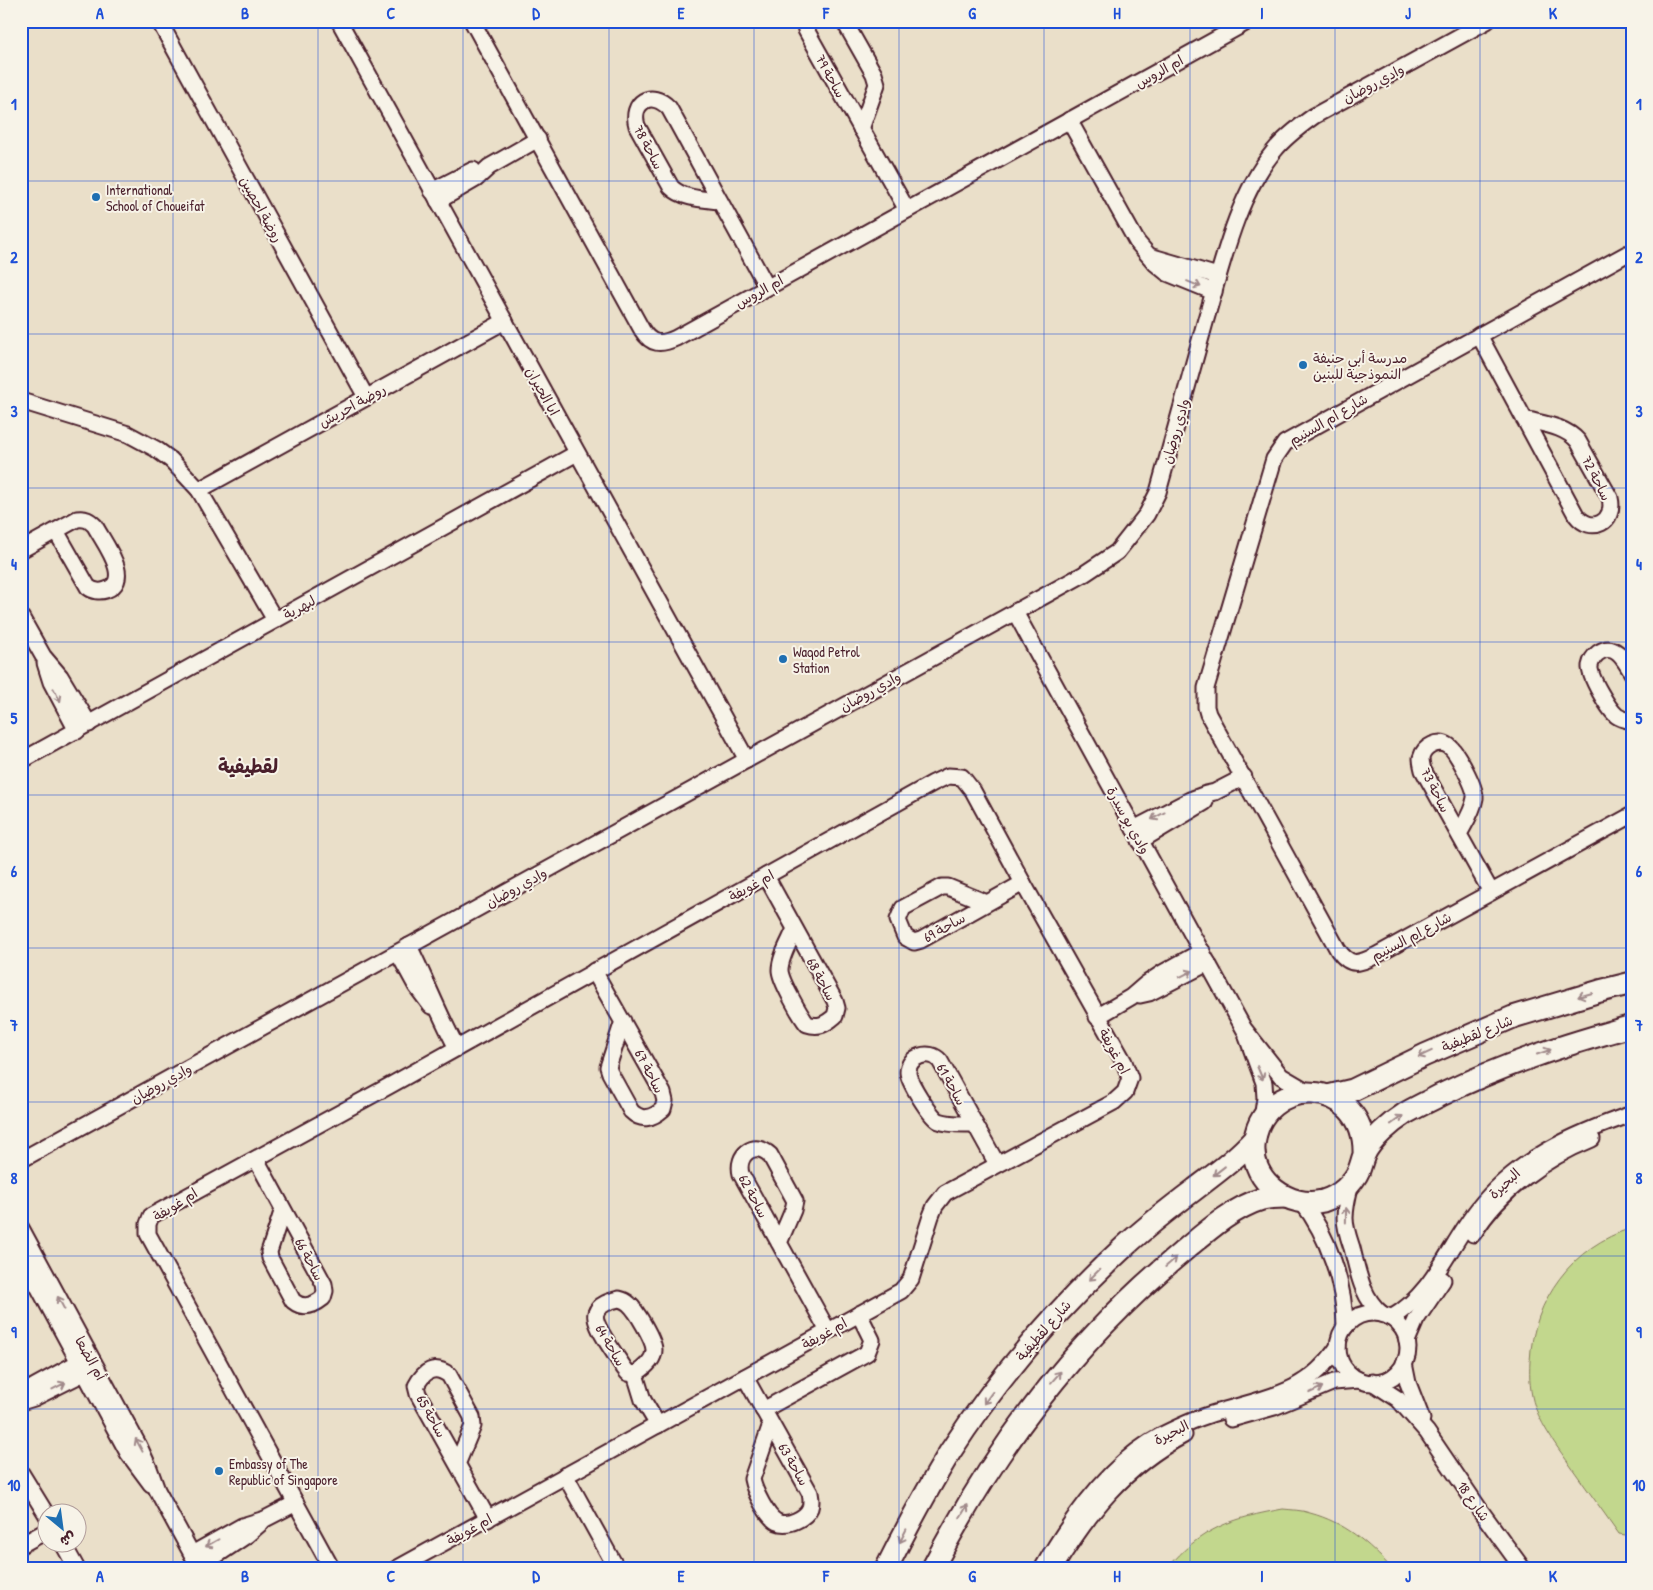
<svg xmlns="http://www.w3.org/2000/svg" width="1653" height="1590" viewBox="0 0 1653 1590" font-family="'Patrick Hand','Playpen Sans Arabic',sans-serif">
  <rect width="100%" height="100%" fill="#eadfc9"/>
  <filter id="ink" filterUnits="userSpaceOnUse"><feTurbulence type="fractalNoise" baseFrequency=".02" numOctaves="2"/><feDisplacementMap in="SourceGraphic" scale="10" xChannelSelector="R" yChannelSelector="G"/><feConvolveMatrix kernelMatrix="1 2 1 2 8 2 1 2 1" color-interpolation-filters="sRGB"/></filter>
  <g filter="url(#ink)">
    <!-- green -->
    <g fill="#c2d78d" stroke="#867b5c">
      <path d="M1632 1228V1536L1619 1534C1603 1512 1588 1490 1572 1468 1558 1448 1544 1430 1535 1407 1530 1393 1529 1376 1530 1361 1533 1300 1572 1246 1632 1228Z"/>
      <path d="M1283 1509C1292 1510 1302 1510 1310 1513 1344 1522 1369 1543 1392 1569H1167C1200 1528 1233 1518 1283 1509Z"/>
    </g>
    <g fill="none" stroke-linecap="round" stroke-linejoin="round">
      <defs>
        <g id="street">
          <polyline points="159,21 366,397"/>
          <polyline points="339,21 747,760"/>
          <path d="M472 21 642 330C651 345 661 345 676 338L1249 21"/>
          <polyline points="804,21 806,30 907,210"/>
          <polyline points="844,21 874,74 877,84 861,129"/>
          <polyline points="1069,120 1137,242 1156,264 1167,273 1214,292"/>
          <polyline points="432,191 473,170"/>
          <polyline points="438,201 476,179 489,167 538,139"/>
          <path d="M720 201C703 199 683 199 671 187L637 126C630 103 651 89 669 108L767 287"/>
          <path d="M1632 251 1285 443 1274 459 1206 688V707L1208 714 1338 950C1350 967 1359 964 1375 956L1632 815"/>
          <polyline points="1153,257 1218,276"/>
          <path d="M1479 335C1511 395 1544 455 1576 515 1591 535 1616 522 1610 498L1578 441C1565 426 1543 424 1524 419"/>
          <polyline points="21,401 128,434 156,449 171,460 199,490 275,620"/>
          <polyline points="199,490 505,321"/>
          <path d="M21 550 77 519C86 518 89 520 95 526 103 542 134 580 106 590 100 592 93 591 88 587L56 531"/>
          <polyline points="1015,612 1244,1029 1281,1076 1310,1093"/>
          <polyline points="21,617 43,656 60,676 89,724"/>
          <polyline points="45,663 51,682 77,731"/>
          <path d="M1632 673C1625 661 1615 641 1598 653 1594 656 1591 661 1590 666 1589 676 1609 710 1617 716 1621 719 1627 720 1632 721"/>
          <polyline points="21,761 577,453"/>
          <polyline points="1134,829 1190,800 1206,794 1215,792 1244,777"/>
          <path d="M1459 834C1465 823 1473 811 1475 798 1476 788 1457 752 1449 746 1439 739 1424 746 1421 758 1421 762 1422 766 1423 770L1491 892"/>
          <polyline points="1140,841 1205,802"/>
          <path d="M766 876 835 1001 837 1008 835 1016C826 1024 819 1028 807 1024 800 1015 780 980 780 970 780 957 790 941 795 929"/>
          <polyline points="987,903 948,887 942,887 903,908 898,920 905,937 914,942 921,940 1023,883"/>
          <path d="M409 946C426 980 439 1015 457 1048"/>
          <polyline points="398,953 416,986 431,1006"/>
          <path d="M594 971 663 1093 665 1101 663 1109C653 1118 642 1122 631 1111L610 1073 608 1067 623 1021"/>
          <polyline points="1140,995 1149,993 1208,963"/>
          <polyline points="1097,1017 1131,997 1146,984 1164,972 1202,951"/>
          <polyline points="1247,1037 1264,1083 1265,1098 1262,1119"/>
          <path d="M974 1124C963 1124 949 1125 939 1121 931 1118 908 1081 908 1072 908 1056 930 1049 940 1061L997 1164"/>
          <path d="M256 1159 324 1284 325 1291 323 1298C313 1306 303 1309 293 1301L270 1258 269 1252 283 1209"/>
          <path d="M21 1160 1084 574 1117 552 1147 514 1158 492C1174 434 1190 377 1206 319 1222 264 1237 196 1274 151 1285 137 1300 126 1314 116L1487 21"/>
          <path d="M1351 1183C1348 1195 1345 1206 1345 1218 1345 1228 1349 1239 1352 1248 1358 1272 1362 1298 1382 1314"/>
          <path d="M1302 1202C1328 1235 1345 1285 1345 1327"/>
          <polyline points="21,1228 139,1446 149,1468 157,1490 200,1569"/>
          <path d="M1473 1234C1500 1190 1545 1158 1592 1139"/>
          <path d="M779 1243 793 1210 795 1201 770 1155C754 1140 736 1155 741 1174L828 1331"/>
          <polyline points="21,1255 128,1453 151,1484"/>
          <path d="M619 1299C623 1300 626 1301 629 1304 636 1310 654 1340 654 1350 654 1361 643 1369 635 1374L628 1373 624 1368C618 1358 592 1324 596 1313 599 1304 610 1301 619 1299Z"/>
          <circle cx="1373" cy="1348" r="35"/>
          <path d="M1391 1318C1433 1294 1449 1246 1478 1209 1517 1159 1574 1134 1632 1114"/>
          <polyline points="1407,1341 1416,1320 1443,1280"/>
          <polyline points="1404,1363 1408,1383 1422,1419"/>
          <polyline points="635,1374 643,1400 658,1425"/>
          <path d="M745 1377 810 1493C811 1498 812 1502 810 1508 806 1518 788 1527 777 1522 767 1517 754 1490 752 1479L771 1424"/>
          <polyline points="1372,1382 1398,1399 1427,1432 1480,1510 1523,1569"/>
          <polyline points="21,1395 35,1386 86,1358"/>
          <polyline points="21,1402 34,1398 92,1369"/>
          <polyline points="763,1410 867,1353 872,1340 859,1314"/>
          <polyline points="1231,1419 1274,1407 1334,1382 1359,1380"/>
          <path d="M458 1462 473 1426 472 1417 449 1375C434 1364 424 1371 416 1386L418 1394 488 1519"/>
          <polyline points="21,1473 48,1517"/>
          <polyline points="565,1475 617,1569"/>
          <polyline points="62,1542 77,1569"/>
          <polyline points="21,1545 48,1530"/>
          <polyline points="192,1554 242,1526 265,1519 296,1503"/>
          <polyline points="199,1567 247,1535 262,1522"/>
          <polyline points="332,1569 148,1234 148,1224 151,1216 389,1086 933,783 948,776 962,777 973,791 1023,883 1124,1062 1130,1078 1125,1092 1114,1102 945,1193 935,1206 931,1216 911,1279 901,1291 396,1569"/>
          <path d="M1042 1569C1070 1520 1110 1462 1162 1435 1180 1426 1199 1417 1218 1412 1268 1397 1306 1394 1338 1347"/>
          <path d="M1054 1569C1089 1512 1124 1467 1184 1435"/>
        </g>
        <g id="secondary">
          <polyline points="1328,1096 1353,1090 1425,1055 1513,1017 1600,991 1632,983"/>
          <path d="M1364 1155C1367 1075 1259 1073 1254 1146 1252 1182 1289 1209 1323 1201 1339 1196 1353 1184 1359 1170 1361 1165 1362 1160 1364 1155 1371 1139 1392 1122 1406 1113 1418 1106 1431 1100 1443 1094 1504 1064 1567 1044 1632 1026"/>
          <path d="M886 1569C906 1529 927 1490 950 1452 999 1376 1058 1308 1124 1247 1146 1227 1170 1208 1194 1190 1215 1174 1237 1158 1255 1138"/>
          <path d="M932 1569C997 1445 1073 1343 1181 1253 1205 1233 1232 1208 1262 1199 1270 1197 1278 1197 1285 1197"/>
        </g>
      </defs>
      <!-- street casing -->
      <use href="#street" stroke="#4a1f2b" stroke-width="19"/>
      <!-- secondary casing -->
      <use href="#secondary" stroke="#4a1f2b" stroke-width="25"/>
      <!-- street -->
      <use href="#street" stroke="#f7f3e8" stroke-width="15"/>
      <!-- secondary -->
      <use href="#secondary" stroke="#f7f3e8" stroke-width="21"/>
    </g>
    <!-- one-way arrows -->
    <defs><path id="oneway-shaft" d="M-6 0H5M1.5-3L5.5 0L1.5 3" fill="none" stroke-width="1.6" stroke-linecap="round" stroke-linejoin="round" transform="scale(1.25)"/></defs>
    <g stroke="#a0898a">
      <use href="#oneway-shaft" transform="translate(1194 284) rotate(22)"/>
      <use href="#oneway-shaft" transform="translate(57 695) rotate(62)"/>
      <use href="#oneway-shaft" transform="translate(1158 816) rotate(152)"/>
      <use href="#oneway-shaft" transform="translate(1186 974) rotate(-27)"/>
      <use href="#oneway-shaft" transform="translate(1585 995) rotate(164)"/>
      <use href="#oneway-shaft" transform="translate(1544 1052) rotate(-19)"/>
      <use href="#oneway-shaft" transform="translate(1425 1054) rotate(155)"/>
      <use href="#oneway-shaft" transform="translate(1260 1073) rotate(67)"/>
      <use href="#oneway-shaft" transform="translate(1397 1120) rotate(-36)"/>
      <use href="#oneway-shaft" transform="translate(1219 1171) rotate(142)"/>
      <use href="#oneway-shaft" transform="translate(1346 1215) rotate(-89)"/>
      <use href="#oneway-shaft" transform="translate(1171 1262) rotate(-41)"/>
      <use href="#oneway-shaft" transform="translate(1094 1275) rotate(135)"/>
      <use href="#oneway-shaft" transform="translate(61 1303) rotate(-118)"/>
      <use href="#oneway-shaft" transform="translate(1056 1377) rotate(-49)"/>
      <use href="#oneway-shaft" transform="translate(59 1386) rotate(-27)"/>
      <use href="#oneway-shaft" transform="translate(1316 1390) rotate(-25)"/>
      <use href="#oneway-shaft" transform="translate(988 1398) rotate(126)"/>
      <use href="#oneway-shaft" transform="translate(139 1445) rotate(-118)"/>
      <use href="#oneway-shaft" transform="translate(964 1511) rotate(-59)"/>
      <use href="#oneway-shaft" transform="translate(903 1536) rotate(117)"/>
      <use href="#oneway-shaft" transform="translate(212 1543) rotate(150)"/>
    </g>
  </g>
  <!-- grid -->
  <path fill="none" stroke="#1d4ed8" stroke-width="1" stroke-opacity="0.55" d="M173 21V1569M318 21V1569M463 21V1569M609 21V1569M754 21V1569M899 21V1569M1044 21V1569M1190 21V1569M1335 21V1569M1480 21V1569M21 181H1632M21 334H1632M21 488H1632M21 642H1632M21 795H1632M21 948H1632M21 1102H1632M21 1256H1632M21 1409H1632"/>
  <!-- markers -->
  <g fill="#1f6fb2" stroke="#f7f3e8" stroke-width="2">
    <circle cx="96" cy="197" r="5"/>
    <circle cx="1303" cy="365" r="5"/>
    <circle cx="783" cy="659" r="5"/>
    <circle cx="219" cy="1471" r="5"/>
  </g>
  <g text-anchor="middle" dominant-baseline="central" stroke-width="4" stroke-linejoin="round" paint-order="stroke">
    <!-- street labels -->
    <g font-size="14" fill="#4a1f2b" stroke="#f7f3e8">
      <text transform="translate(1159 71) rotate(-29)">ام الروس</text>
      <text transform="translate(831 76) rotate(61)">ساحة 79</text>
      <text transform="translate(1373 83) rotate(-28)">وادي روضان</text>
      <text transform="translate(649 147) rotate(62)">ساحة 78</text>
      <text transform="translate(262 209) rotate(61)">روضة احصين</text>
      <text transform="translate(759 291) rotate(-29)">ام الروس</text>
      <text transform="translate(543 391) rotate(61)">ابا الحيران</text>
      <text transform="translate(352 405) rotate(-29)">روضة احريش</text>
      <text transform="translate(1328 419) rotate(-30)">شارع ام السنيم</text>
      <text transform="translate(1175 431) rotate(-74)">وادي روضان</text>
      <text transform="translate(1597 478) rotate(63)">ساحة 72</text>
      <text transform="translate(299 607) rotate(-29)">لبهرية</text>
      <text transform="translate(870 691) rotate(-29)">وادي روضان</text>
      <text transform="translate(1436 790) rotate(63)">ساحة 73</text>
      <text transform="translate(1129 820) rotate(61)">وادي بو سدرة</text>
      <text transform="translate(751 885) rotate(-29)">ام غويفة</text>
      <text transform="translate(516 887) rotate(-29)">وادي روضان</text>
      <text transform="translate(944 927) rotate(-29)">ساحة 69</text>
      <text transform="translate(1411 936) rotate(-28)">شارع ام السنيم</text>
      <text transform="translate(822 979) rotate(62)">ساحة 68</text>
      <text transform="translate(1477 1033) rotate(-22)">شارع لقطيفية</text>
      <text transform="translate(1115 1051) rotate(62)">ام غويفة</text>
      <text transform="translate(650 1071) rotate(62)">ساحة 67</text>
      <text transform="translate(161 1083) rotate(-29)">وادي روضان</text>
      <text transform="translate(952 1084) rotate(61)">ساحة 61</text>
      <text transform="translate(1504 1183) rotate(-43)">البحيرة</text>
      <text transform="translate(754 1196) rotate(62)">ساحة 62</text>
      <text transform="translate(175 1204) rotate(-32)">ام غويفة</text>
      <text transform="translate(310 1259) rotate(62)">ساحة 66</text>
      <text transform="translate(1043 1330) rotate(-49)">شارع لقطيفية</text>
      <text transform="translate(824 1333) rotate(-29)">ام غويفة</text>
      <text transform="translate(611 1345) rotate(60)">ساحة 64</text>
      <text transform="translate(91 1358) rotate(61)">أم الضعا</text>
      <text transform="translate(432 1416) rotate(61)">ساحة 65</text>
      <text transform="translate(1171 1432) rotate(-27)">البحيرة</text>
      <text transform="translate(794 1464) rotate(60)">ساحة 63</text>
      <text transform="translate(1474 1501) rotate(55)">شارع 18</text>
      <text transform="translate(469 1529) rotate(-29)">ام غويفة</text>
    </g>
    <!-- poi labels -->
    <g font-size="14" fill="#4a1f2b" stroke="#f7f3e8" text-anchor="start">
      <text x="106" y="189">International<tspan x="106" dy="16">School of Choueifat</tspan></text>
      <text x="1313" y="357">مدرسة أبي حنيفة<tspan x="1313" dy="16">النموذجية للبنين</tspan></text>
      <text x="793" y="651">Waqod Petrol<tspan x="793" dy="16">Station</tspan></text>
      <text x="229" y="1463">Embassy of The<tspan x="229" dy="16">Republic of Singapore</tspan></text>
    </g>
    <!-- district labels -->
    <g font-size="19" font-weight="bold" fill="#4a1f2b" stroke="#f7f3e8">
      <text x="248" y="766">لقطيفية</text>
    </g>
  </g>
  <!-- margin -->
  <rect width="1653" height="1590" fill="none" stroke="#f7f3e8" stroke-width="55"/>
  <!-- north arrow -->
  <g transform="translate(62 1528) rotate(151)"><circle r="24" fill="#f7f3e8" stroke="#b29e9c"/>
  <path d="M0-4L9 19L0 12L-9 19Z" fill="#1f6fb2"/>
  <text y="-8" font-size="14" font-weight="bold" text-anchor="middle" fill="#4a1f2b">ش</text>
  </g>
  <rect x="28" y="28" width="1598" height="1534" fill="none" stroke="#1d4ed8" stroke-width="2"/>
  <g font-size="16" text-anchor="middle" font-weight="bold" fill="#1d4ed8">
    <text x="100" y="19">A</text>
    <text x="245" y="19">B</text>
    <text x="391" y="19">C</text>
    <text x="536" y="19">D</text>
    <text x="681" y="19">E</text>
    <text x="826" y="19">F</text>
    <text x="972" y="19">G</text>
    <text x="1117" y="19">H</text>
    <text x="1262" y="19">I</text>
    <text x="1408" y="19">J</text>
    <text x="1553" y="19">K</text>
    <text x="14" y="110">1</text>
    <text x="1639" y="110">1</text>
    <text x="14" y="263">2</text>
    <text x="1639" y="263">2</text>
    <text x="14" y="417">3</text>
    <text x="1639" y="417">3</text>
    <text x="14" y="570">4</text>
    <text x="1639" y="570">4</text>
    <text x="14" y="724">5</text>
    <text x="1639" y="724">5</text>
    <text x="14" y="877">6</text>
    <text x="1639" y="877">6</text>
    <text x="14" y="1031">7</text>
    <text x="1639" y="1031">7</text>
    <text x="14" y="1184">8</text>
    <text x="1639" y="1184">8</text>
    <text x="14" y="1338">9</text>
    <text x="1639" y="1338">9</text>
    <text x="14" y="1491">10</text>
    <text x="1639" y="1491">10</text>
    <text x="100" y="1582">A</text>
    <text x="245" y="1582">B</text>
    <text x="391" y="1582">C</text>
    <text x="536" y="1582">D</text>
    <text x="681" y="1582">E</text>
    <text x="826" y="1582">F</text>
    <text x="972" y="1582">G</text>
    <text x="1117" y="1582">H</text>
    <text x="1262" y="1582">I</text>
    <text x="1408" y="1582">J</text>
    <text x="1553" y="1582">K</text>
  </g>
</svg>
